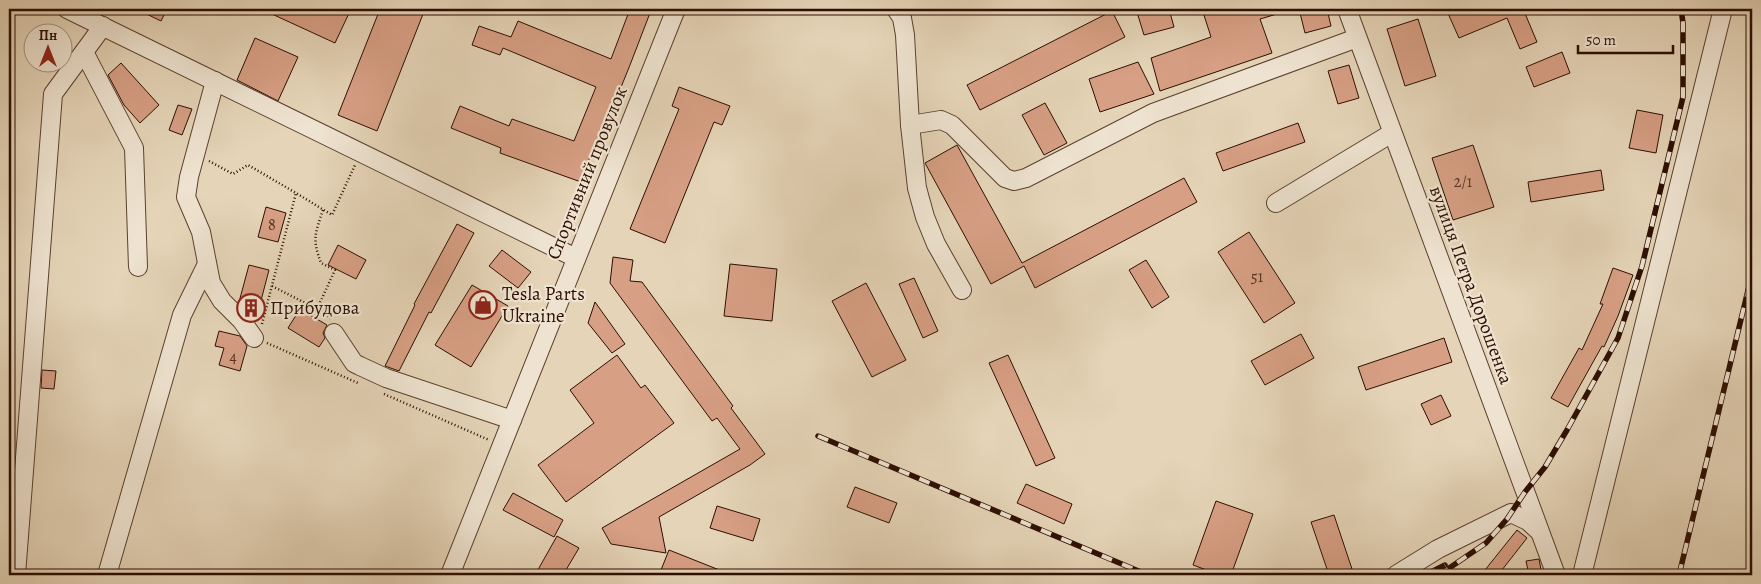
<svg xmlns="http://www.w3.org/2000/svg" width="1761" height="584" viewBox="0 0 1761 584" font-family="Alegreya,serif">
  <rect width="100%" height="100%" fill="#e5d4b7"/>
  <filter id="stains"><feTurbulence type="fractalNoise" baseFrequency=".004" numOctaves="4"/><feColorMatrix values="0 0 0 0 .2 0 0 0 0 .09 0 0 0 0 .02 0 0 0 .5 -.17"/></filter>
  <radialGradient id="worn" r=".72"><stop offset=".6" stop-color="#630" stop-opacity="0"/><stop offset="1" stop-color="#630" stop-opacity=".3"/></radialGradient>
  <!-- building -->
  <g fill="#d79f84" stroke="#2d0e02">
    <polygon points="136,9 167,9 161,21"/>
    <polygon points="261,9 351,9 335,43"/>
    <polygon points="380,9 425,9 377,131 338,115"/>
    <polygon points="630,9 648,9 647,12 650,13 630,65 596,149 593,148 581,182 500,153 501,148 451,128 460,106 509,126 512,119 574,141 596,87 503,48 500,55 472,45 479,26 511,37 518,21 611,59"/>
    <polygon points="1136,9 1169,9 1174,27 1144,35"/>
    <polygon points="1202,9 1287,9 1287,11 1260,19 1272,53 1160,91 1151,58 1211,37"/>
    <polygon points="1299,9 1327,9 1331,26 1305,33"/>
    <polygon points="1446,9 1529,9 1524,11 1537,42 1520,49 1507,18 1459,38"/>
    <polygon points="1112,11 1125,37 980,110 967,85"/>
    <polygon points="1418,19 1436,76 1405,86 1387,29"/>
    <polygon points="255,38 298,57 278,101 237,80"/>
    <polygon points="1562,52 1570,73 1534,87 1526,67"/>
    <polygon points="1138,62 1154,94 1100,112 1089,79"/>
    <polygon points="121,63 159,105 140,123 124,105 108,75"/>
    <polygon points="1349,65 1359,98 1338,104 1328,71"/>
    <polygon points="679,87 730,106 722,125 714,122 665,243 630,229 679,109 672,106"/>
    <polygon points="1045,103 1067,143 1044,155 1022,115"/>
    <polygon points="178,105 192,109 182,135 169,130"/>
    <polygon points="1637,110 1663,115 1656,153 1629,148"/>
    <polygon points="1298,123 1305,142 1223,171 1216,153"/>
    <polygon points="957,145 1022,263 1184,178 1197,202 1035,288 1024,266 991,284 925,163"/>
    <polygon points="1473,145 1494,207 1453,220 1432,158"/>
    <polygon points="1601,170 1604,190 1531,202 1528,182"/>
    <polygon points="266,207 286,213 278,242 258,237"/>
    <polygon points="457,224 474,233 431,313 429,312 399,371 385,366 415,305 414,304"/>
    <polygon points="1249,232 1295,303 1264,323 1218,252"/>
    <polygon points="338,245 366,260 356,279 328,265"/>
    <polygon points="502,250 531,272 518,288 489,266"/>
    <polygon points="613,257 633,260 630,281 642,282 733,406 731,408 765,454 750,465 659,517 666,553 611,544 602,528 740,449 717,418 712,421 610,283"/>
    <polygon points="1146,260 1169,297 1152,308 1129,270"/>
    <polygon points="730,264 777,269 772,321 724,316"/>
    <polygon points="249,265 269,270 258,312 245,309 244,308 245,304 239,302"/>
    <polygon points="1613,268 1633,275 1618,316 1604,347 1602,346 1568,407 1551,398 1579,348 1582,350 1603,304 1600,304"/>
    <polygon points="914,278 938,331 923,338 899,284"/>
    <polygon points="866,283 906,360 872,377 832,301"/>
    <polygon points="472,285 508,306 471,367 435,345"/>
    <polygon points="595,302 625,344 612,353 588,323"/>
    <polygon points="300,309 327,325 323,333 325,338 319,347 288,328"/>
    <polygon points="219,331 240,336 247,346 240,371 219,365 224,348 215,346"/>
    <polygon points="1301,334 1314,358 1265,385 1251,361"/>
    <polygon points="1444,338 1452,362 1366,390 1358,367"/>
    <polygon points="617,355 641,388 645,385 674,423 566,502 538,465 594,423 570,390"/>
    <polygon points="1008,355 1055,458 1036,466 989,363"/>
    <polygon points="42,370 56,371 54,389 41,388"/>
    <polygon points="1441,395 1451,416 1431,425 1421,404"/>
    <polygon points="1026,484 1072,504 1064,524 1017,503"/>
    <polygon points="855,487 897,503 889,523 847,507"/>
    <polygon points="513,493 563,520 554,537 503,510"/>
    <polygon points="1216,501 1253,514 1231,575 1220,575 1193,565"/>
    <polygon points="717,506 760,519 753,541 710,528"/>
    <polygon points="1334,515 1352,569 1329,575 1311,522"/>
    <polygon points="1517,530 1527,538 1498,575 1481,575"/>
    <polygon points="557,536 579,548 563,575 535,575"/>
    <polygon points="669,550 732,575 659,575"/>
    <polygon points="1539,559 1542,575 1529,575 1526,561"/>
  </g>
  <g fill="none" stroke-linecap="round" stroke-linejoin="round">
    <defs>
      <g id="minor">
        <polyline points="67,9 576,258"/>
        <polyline points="896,9 902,18 905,35 910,125 917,188 925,217 936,244 962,290"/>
        <polyline points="1347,9 1556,575"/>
        <polyline points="84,52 134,148 138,267"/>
        <polyline points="215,81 189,177 186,197 201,232 211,283 222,301 242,321 254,338"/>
        <polyline points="910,125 941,120 952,125 1005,178 1014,181 1026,178 1153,113 1357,38"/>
        <polyline points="1276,203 1392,133"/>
        <polyline points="334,333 354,363 360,366 386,378 512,420"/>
        <polyline points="16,575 53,94 103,26"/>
        <polyline points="107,575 182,315 207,264"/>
        <polyline points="450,575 676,9"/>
        <polyline points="1396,575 1438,549 1511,513 1528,521 1539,531"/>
        <polyline points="1582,575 1723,9"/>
      </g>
    </defs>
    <!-- minor casing -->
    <use href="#minor" stroke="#5b402f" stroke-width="20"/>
    <!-- path -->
    <g stroke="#2d0e02" stroke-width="2.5" stroke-dasharray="1 2.5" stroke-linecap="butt">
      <polyline points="209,161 233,174 248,165 296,193"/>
      <path d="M323 210C315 234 312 239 321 263L335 270 317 309 330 317 332 320"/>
      <polyline points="272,286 317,309"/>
      <polyline points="262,324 296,193 332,215 355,165"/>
      <polyline points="267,343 358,383"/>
      <polyline points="384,394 489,440"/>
    </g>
    <!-- minor -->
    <use href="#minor" stroke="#eee3d0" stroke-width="18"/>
    <defs>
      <g id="rail">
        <polyline points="818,436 1148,575"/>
        <polyline points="1425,575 1445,565"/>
        <polyline points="1439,575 1486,543 1507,519 1525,492 1545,467 1567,430 1618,338 1642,266 1683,97 1683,23 1681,9"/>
        <polyline points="1679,575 1752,274"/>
      </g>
    </defs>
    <!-- rail casing -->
    <use href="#rail" stroke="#2d0e02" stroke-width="5.5"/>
    <!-- rail -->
    <use href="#rail" stroke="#eee3d0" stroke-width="4" stroke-dasharray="11" stroke-linecap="butt"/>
  </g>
  <!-- icons -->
  <defs>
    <symbol id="shop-ring" viewBox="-11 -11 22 22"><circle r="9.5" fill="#eee3d0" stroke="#8f2418" stroke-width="1.5"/><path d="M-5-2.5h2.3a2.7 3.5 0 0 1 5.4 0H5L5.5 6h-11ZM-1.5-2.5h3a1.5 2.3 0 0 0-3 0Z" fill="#8f2418"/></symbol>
    <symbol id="building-ring" viewBox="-11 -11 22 22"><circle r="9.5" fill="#eee3d0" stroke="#8f2418" stroke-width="1.5"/><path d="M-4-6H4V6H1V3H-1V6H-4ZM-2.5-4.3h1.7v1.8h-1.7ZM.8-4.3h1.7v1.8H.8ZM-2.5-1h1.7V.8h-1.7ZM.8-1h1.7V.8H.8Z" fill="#8f2418"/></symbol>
  </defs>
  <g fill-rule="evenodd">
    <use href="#shop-ring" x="467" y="289" width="32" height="32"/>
    <use href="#building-ring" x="235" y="292" width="32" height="32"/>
  </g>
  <g text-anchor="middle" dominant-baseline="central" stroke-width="4.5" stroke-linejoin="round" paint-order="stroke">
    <!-- number labels -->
    <g font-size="16" fill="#583222">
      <text x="1463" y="182">2/1</text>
      <text x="272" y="225">8</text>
      <text x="1257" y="277">51</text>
      <text x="233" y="357">4</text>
    </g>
    <!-- street labels -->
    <g font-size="19" fill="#2d0e02" stroke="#eee3d0">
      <text transform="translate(587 173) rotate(-68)">Спортивний провулок</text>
      <text transform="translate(1471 285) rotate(70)">вулиця Петра Дорошенка</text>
    </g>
    <!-- poi labels -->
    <g font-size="19" fill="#2d0e02" stroke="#eee3d0" text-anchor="start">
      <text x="502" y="294">Tesla Parts<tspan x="502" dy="22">Ukraine</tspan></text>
      <text x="270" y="308">Прибудова</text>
    </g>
  </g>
  <!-- margin -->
  <rect width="1761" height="584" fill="none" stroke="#e5d4b7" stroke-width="30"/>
  <rect x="10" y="10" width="1741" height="564" fill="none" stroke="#2d0e02" stroke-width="2.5"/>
  <rect x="15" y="15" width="1731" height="554" fill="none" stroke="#2d0e02"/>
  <!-- north arrow -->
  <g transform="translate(48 48)"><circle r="24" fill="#eee3d0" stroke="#a18e7e"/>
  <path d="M0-4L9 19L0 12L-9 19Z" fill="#8f2418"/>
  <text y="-8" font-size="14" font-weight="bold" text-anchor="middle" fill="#2d0e02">Пн</text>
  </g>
  <!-- scale -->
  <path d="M1578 45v8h95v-8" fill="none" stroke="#2d0e02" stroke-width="2.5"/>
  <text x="1586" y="45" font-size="15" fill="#2d0e02" stroke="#eee3d0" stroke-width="4" paint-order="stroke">50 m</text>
  <rect width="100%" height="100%" filter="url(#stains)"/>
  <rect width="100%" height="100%" fill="url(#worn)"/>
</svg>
